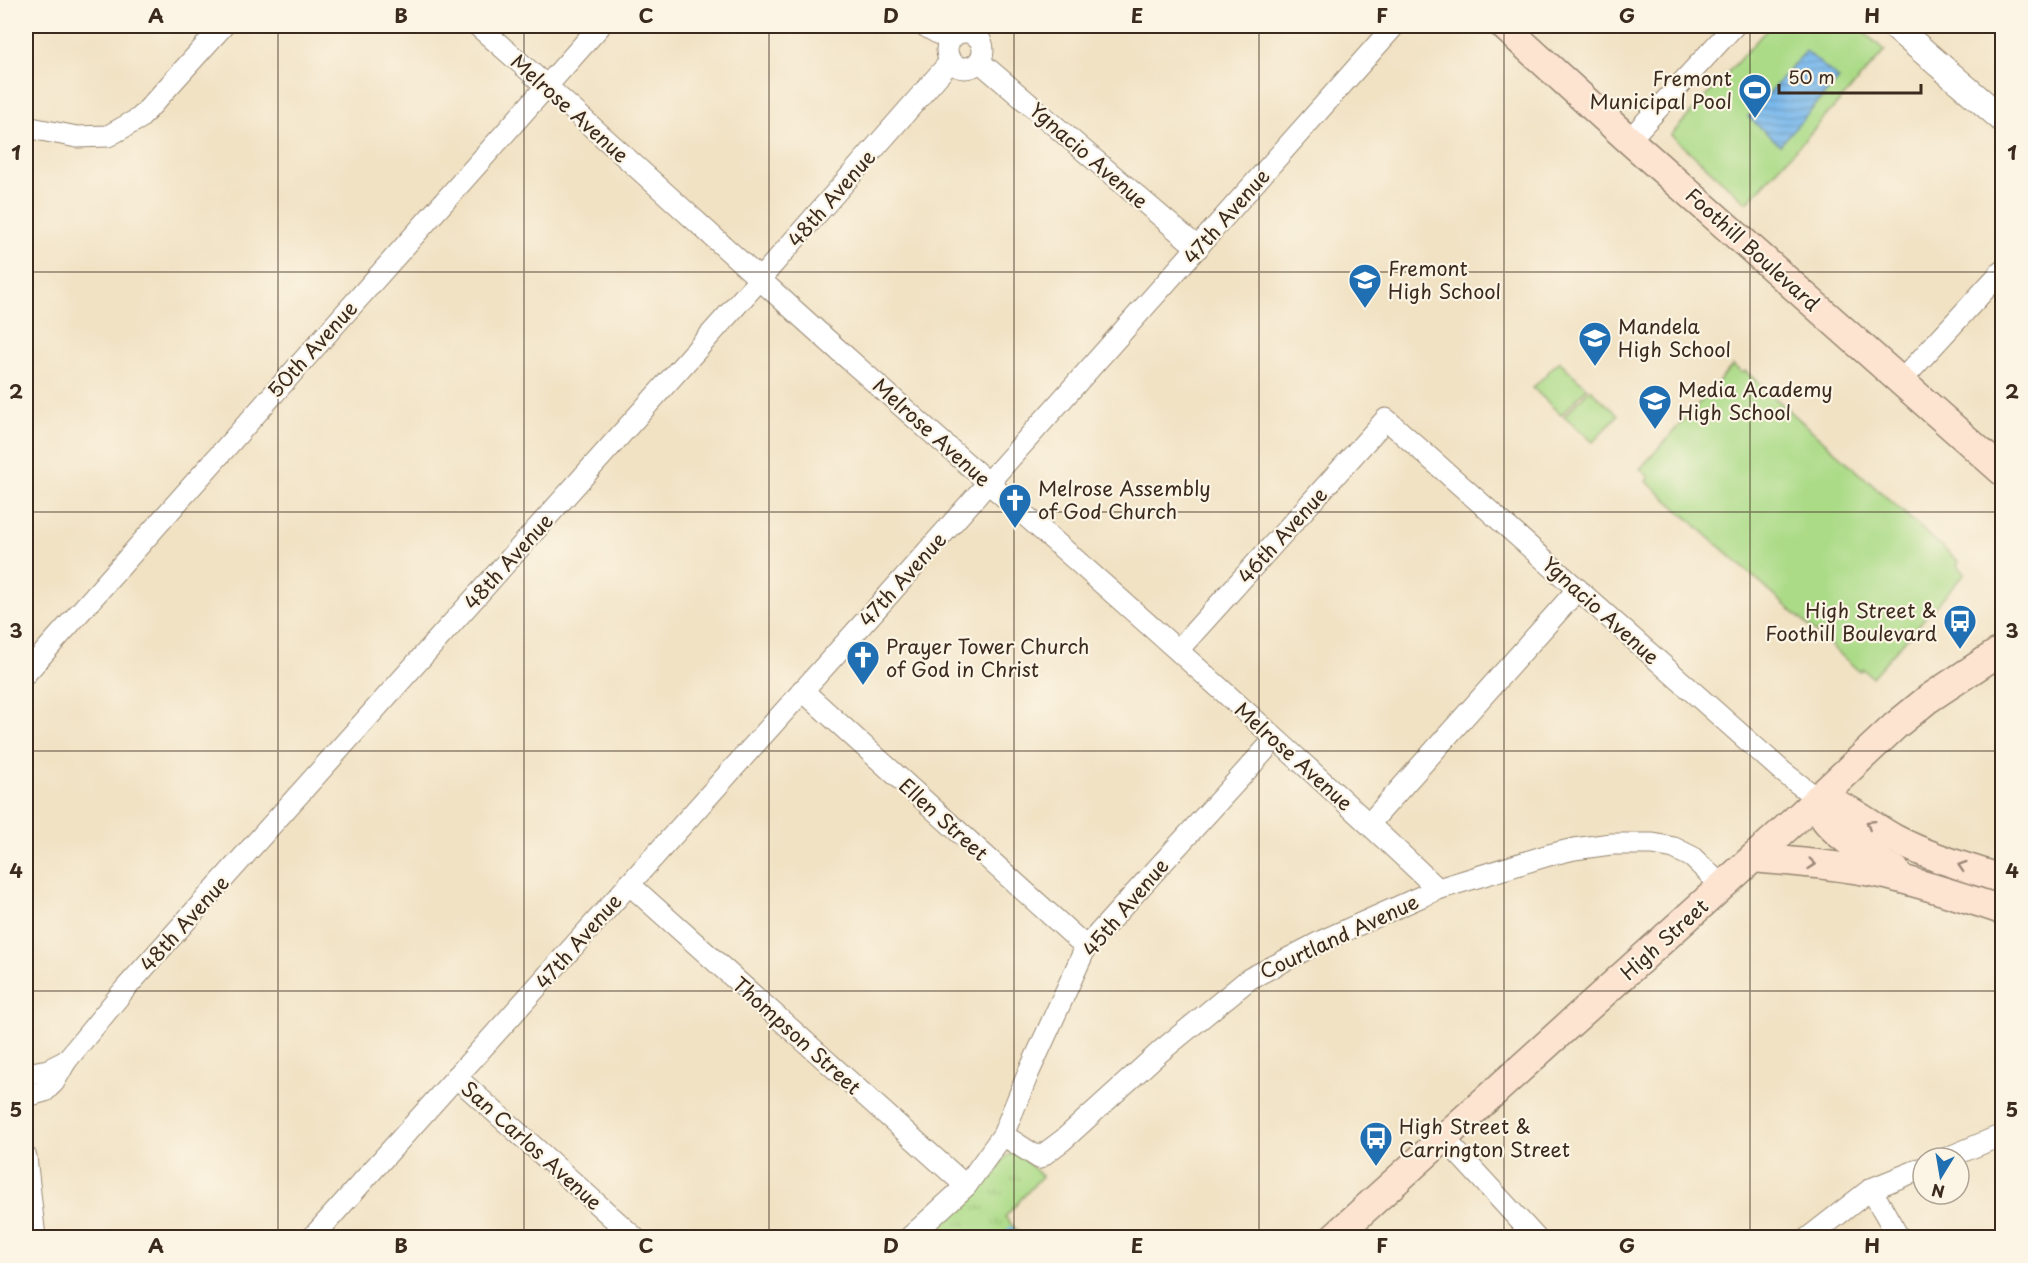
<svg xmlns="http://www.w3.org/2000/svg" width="2028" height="1263" viewBox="0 0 2028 1263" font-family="'Playpen Sans',sans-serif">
  <defs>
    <pattern id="park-tufts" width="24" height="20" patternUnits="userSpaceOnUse" patternTransform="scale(1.5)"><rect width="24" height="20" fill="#acdb88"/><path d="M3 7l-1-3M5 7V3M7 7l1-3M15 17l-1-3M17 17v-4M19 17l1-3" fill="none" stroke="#95bc75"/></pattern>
    <pattern id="water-rules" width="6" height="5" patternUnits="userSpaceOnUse" patternTransform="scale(1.5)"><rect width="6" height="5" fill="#78b8ec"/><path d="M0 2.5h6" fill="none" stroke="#6496bf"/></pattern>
  </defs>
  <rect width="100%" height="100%" fill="#fcf5e5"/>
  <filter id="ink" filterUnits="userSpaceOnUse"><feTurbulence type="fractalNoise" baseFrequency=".0167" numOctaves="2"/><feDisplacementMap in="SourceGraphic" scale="12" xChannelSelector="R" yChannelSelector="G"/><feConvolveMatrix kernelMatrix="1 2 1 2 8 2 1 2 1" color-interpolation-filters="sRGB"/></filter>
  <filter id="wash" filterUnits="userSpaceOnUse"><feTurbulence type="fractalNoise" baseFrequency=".008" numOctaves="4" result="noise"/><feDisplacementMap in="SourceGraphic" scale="24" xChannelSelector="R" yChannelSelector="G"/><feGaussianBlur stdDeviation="1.35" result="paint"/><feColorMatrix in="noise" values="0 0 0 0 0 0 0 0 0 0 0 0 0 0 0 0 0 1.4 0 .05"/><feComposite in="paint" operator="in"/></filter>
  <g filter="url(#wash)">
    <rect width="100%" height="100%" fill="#f1e2c4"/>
    <!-- grass -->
    <g fill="#acdb88" stroke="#748253" stroke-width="1.5">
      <polygon points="1770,26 1857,26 1885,51 1747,203 1671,135"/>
      <polygon points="1559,361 1587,388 1561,415 1533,388"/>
      <polygon points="1733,365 1742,373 1745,371 1959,562 1957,565 1965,573 1872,677 1863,669 1860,672 1646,481 1649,477 1640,469"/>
      <polygon points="1590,389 1618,415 1593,442 1564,416"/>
    </g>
    <!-- park -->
    <polygon fill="url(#park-tufts)" stroke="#748253" stroke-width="1.5" points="1010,1154 1019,1154 1042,1176 1005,1217 1022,1236 923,1238 996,1174 1003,1159"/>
    <!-- water -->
    <polygon fill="url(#water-rules)" stroke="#5a7185" stroke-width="1.5" points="1806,51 1839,79 1780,145 1748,117"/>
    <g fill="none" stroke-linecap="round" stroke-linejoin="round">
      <!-- stream -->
      <polyline stroke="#78b8ec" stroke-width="6" points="1002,1238 1011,1230"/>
    </g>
  </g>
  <g filter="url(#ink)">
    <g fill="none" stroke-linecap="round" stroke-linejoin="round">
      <defs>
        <g id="minor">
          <path d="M478 26C605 136 728 252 854 364 1050 538 1248 709 1438 889"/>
          <polyline points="925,26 950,40"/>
          <circle cx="965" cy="50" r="18"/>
          <polyline points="980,62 1198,248"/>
          <polyline points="26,127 77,137 108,136 140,118 223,26"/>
          <polyline points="1629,140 1734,26"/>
          <polyline points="1901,381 2002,271"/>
          <polyline points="1178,650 1386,419 1783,772 1818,799"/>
          <polyline points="26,673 600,26"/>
          <polyline points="802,690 1086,947"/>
          <polyline points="1369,824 1578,589"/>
          <polyline points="629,884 966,1186"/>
          <polyline points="26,1074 48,1070 66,1061"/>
          <polyline points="456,1077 635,1238"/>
          <polyline points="31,1095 45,1091 54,1082 66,1061 125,989 760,279 950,62"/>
          <polyline points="1003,1135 1039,1158 1063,1140 1161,1051 1249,979 1324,940 1438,889 1549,855 1574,849 1611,844 1653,844 1674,848 1692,857 1722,886"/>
          <polyline points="1444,1138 1536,1238"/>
          <polyline points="26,1157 35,1238"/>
          <polyline points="1947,1158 2002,1135"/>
          <polyline points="1871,1189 1899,1238"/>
          <polyline points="312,1238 885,599 1394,26"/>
          <polyline points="909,1238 966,1186 1003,1135 1028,1074 1086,947 1275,739"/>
          <polyline points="1808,1238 1871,1189 1923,1168"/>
        </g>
        <polyline id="tertiary" points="1894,26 2002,119"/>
        <g id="secondary">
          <polyline points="1504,26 1629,140 2002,471"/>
          <path d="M1818 799C1847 804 1869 825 1895 839 1929 857 1966 867 2002 879"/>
          <path d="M1818 799C1819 803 1819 809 1821 813 1831 833 1874 860 1895 870"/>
          <path d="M1753 858C1796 862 1840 865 1882 874 1923 884 1963 897 2002 910"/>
          <polyline points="1333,1238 1794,821 1895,726 1928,699 2002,650"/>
        </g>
      </defs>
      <!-- minor casing -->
      <use href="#minor" stroke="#968671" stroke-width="23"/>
      <!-- tertiary casing -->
      <use href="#tertiary" stroke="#968671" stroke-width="28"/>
      <!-- secondary casing -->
      <use href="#secondary" stroke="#968671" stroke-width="31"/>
      <!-- minor -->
      <use href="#minor" stroke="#fff" stroke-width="21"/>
      <!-- tertiary -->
      <use href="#tertiary" stroke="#fff" stroke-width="26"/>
      <!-- secondary -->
      <use href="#secondary" stroke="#fde4d1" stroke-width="28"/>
    </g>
    <!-- one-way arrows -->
    <defs><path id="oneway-chevron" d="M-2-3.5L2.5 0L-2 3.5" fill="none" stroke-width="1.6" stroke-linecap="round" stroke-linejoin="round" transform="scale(1.5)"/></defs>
    <g stroke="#9c8778">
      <use href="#oneway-chevron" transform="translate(1870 824) rotate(-148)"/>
      <use href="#oneway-chevron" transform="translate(1812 864) rotate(6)"/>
      <use href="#oneway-chevron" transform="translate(1962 866) rotate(-162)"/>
    </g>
  </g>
  <!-- grid -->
  <path fill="none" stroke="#3b2a1e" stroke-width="1.5" stroke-opacity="0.55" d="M278 26V1238M524 26V1238M769 26V1238M1014 26V1238M1259 26V1238M1504 26V1238M1750 26V1238M26 272H2002M26 512H2002M26 751H2002M26 991H2002"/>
  <!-- icons -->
  <defs>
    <symbol id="stadium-pin" viewBox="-11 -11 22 30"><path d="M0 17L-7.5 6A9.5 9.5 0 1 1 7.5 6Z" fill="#1f6fb2" stroke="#fcf5e5"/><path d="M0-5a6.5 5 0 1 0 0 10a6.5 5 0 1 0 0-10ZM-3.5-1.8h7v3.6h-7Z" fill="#fff"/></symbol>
    <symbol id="school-pin" viewBox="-11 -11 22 30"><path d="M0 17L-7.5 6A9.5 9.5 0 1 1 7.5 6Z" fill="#1f6fb2" stroke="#fcf5e5"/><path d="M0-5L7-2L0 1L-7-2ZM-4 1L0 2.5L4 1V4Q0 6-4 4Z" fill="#fff"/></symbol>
    <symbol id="church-pin" viewBox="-11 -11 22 30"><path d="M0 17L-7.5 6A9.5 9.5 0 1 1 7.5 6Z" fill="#1f6fb2" stroke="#fcf5e5"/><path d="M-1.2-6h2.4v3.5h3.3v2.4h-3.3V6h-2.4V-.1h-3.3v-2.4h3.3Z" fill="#fff"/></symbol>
    <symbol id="bus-pin" viewBox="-11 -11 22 30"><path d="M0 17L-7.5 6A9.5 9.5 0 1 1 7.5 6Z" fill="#1f6fb2" stroke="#fcf5e5"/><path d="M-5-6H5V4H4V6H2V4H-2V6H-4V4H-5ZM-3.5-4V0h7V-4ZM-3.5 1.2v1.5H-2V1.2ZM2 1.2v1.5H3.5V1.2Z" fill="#fff"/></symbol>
  </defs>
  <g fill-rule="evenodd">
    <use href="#stadium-pin" x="1736" y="71" width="38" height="52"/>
    <use href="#school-pin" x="1346" y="261" width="38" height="52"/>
    <use href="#school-pin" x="1576" y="319" width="38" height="52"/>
    <use href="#school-pin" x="1636" y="382" width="38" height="52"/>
    <use href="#church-pin" x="996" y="481" width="38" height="52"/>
    <use href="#bus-pin" x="1941" y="602" width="38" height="52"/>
    <use href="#church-pin" x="844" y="638" width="38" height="52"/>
    <use href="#bus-pin" x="1357" y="1119" width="38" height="52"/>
  </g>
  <g text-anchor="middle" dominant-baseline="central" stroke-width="4.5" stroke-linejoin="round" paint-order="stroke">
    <!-- poi labels -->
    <g font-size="20" fill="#3b2a1e" stroke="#fcf5e5" text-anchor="start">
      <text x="1732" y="78" text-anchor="end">Fremont<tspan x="1732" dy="23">Municipal Pool</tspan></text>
      <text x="1388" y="268">Fremont<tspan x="1388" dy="23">High School</tspan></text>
      <text x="1618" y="326">Mandela<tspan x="1618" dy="23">High School</tspan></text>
      <text x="1678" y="389">Media Academy<tspan x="1678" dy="23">High School</tspan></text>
      <text x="1038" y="488">Melrose Assembly<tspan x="1038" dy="23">of God Church</tspan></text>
      <text x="1937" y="610" text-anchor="end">High Street &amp;<tspan x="1937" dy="23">Foothill Boulevard</tspan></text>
      <text x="886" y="646">Prayer Tower Church<tspan x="886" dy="23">of God in Christ</tspan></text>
      <text x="1399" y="1126">High Street &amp;<tspan x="1399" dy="23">Carrington Street</tspan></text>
    </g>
    <!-- street labels -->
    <g font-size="20" fill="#3b2a1e" stroke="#fcf5e5">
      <text transform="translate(570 108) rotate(42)">Melrose Avenue</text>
      <text transform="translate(1089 155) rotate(41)">Ygnacio Avenue</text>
      <text transform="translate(831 198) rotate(-49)">48th Avenue</text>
      <text transform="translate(1226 216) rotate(-49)">47th Avenue</text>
      <text transform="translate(1753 249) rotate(42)">Foothill Boulevard</text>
      <text transform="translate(312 349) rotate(-48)">50th Avenue</text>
      <text transform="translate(932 432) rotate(42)">Melrose Avenue</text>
      <text transform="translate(1282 535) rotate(-48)">46th Avenue</text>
      <text transform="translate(508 561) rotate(-48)">48th Avenue</text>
      <text transform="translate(902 579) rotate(-48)">47th Avenue</text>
      <text transform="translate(1601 610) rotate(42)">Ygnacio Avenue</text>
      <text transform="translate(1294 756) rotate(42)">Melrose Avenue</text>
      <text transform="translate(944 819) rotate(42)">Ellen Street</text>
      <text transform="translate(1125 907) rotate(-50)">45th Avenue</text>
      <text transform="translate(184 923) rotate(-48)">48th Avenue</text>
      <text transform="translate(1339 936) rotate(-25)">Courtland Avenue</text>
      <text transform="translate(1664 939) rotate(-42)">High Street</text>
      <text transform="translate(578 941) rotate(-49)">47th Avenue</text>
      <text transform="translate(797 1035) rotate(42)">Thompson Street</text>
      <text transform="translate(532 1145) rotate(42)">San Carlos Avenue</text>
    </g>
  </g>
  <!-- margin -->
  <rect width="2028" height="1263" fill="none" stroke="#fcf5e5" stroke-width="66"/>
  <!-- north arrow -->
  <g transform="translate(1941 1176) rotate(191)"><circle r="28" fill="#fcf5e5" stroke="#afa495" stroke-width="1.5"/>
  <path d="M0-4.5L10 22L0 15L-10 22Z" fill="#1f6fb2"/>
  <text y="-9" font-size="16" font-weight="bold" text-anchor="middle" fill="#3b2a1e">N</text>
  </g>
  <!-- scale -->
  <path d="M1779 84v9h142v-9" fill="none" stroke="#3b2a1e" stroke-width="3"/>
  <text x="1788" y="84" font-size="18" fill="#3b2a1e" stroke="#fcf5e5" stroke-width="4.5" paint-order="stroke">50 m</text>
  <rect x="33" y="33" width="1962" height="1197" fill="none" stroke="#3b2a1e" stroke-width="2"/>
  <g font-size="20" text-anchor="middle" font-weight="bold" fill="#3b2a1e">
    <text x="156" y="23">A</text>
    <text x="401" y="23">B</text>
    <text x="646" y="23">C</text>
    <text x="891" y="23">D</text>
    <text x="1137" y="23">E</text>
    <text x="1382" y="23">F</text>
    <text x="1627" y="23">G</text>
    <text x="1872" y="23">H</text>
    <text x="16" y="160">1</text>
    <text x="2012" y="160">1</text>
    <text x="16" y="399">2</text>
    <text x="2012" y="399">2</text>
    <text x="16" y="638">3</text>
    <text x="2012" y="638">3</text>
    <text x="16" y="878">4</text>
    <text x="2012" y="878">4</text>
    <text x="16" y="1117">5</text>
    <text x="2012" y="1117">5</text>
    <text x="156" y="1253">A</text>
    <text x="401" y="1253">B</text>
    <text x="646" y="1253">C</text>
    <text x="891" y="1253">D</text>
    <text x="1137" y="1253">E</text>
    <text x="1382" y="1253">F</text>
    <text x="1627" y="1253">G</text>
    <text x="1872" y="1253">H</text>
  </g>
</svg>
